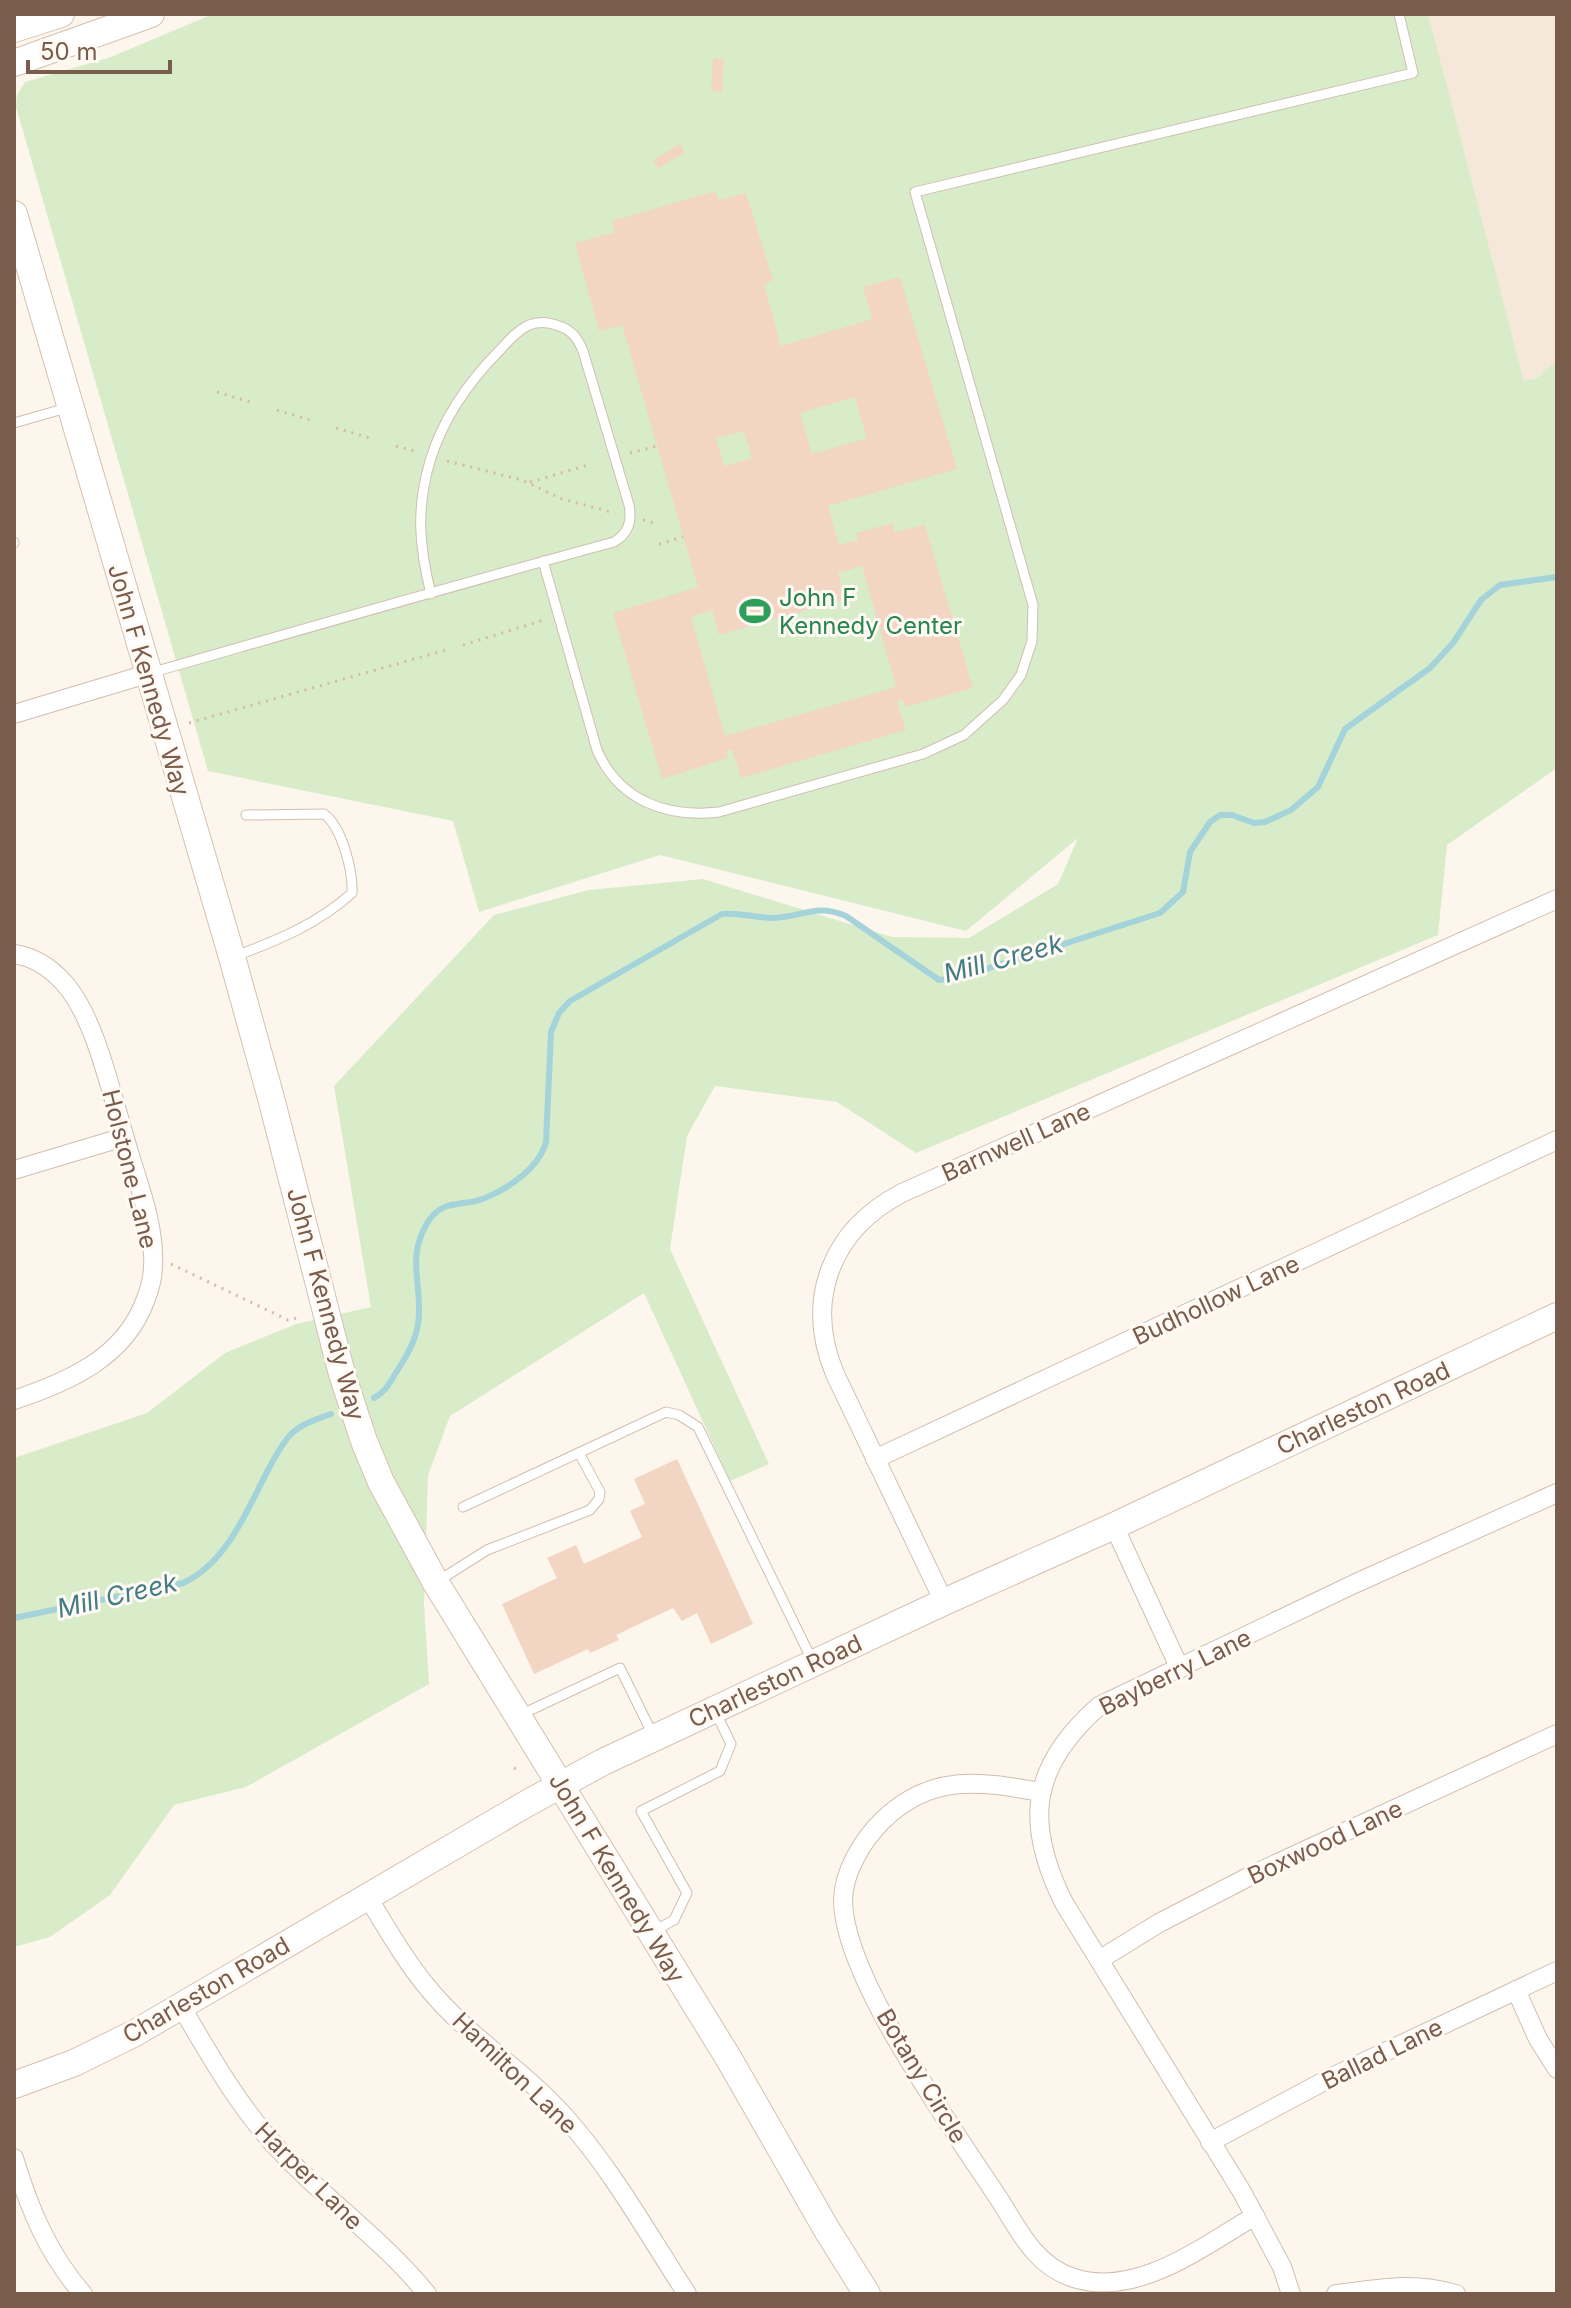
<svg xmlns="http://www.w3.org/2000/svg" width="1571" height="2308" viewBox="0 0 1571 2308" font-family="Inter,sans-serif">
  <rect width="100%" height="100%" fill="#fdf6ec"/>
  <!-- residential -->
  <polygon fill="#f5e8da" points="1427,14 1557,14 1557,360 1537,378 1524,381"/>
  <!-- green -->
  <polygon fill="#d8ecc9" points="213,14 1428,14 1524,381 1537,378 1557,360 1557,768 1447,845 1438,935 916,1153 837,1102 715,1086 687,1136 670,1249 769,1464 730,1481 644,1293 450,1416 428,1475 424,1604 429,1684 246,1787 174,1805 110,1895 50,1937 14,1947 14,1458 147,1413 225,1353 296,1324 371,1307 334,1086 494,915 589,890 703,879 892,937 969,938 1058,884 1078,838 966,931 660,855 479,912 453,821 208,771 16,107 17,95 25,82 111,57"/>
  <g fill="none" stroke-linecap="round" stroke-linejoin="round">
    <!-- stream -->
    <g stroke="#a5d3da" stroke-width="6">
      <path d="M374 1398C386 1392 390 1382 397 1371 410 1351 420 1333 419 1308 419 1276 409 1256 426 1225 442 1197 460 1208 485 1198 509 1188 539 1168 546 1142L551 1032 559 1013 570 1001 722 914C740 912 755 918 773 918 802 917 816 903 846 916L939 980 958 978 1160 913 1183 892 1190 852 1210 822 1220 815H1232L1254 823 1265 822 1291 810 1318 787 1345 729 1430 668 1453 643 1481 600 1500 585 1557 577"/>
      <path d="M14 1618 183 1583C227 1563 247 1510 268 1470 275 1457 282 1443 292 1433 303 1423 317 1419 331 1414"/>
    </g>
  </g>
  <!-- building -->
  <g fill="#f3d5c3" fill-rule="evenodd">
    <polygon points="713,59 724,59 722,92 711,91"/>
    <polygon points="680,144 685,152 658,169 653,160"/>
    <path d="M715 191 718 200 746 193 773 280 764 284 781 346 872 319 863 287 900 277 957 469 828 506 839 545 855 540 859 543 856 533 892 523 895 532 925 525 973 688 905 707 903 700 897 702 906 730 741 778 732 749 727 751 728 758 662 779 613 613 698 587 622 325 599 331 575 243 615 232 612 221ZM855 397 867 438 812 454 800 413ZM744 431 752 458 724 466 716 438ZM862 566 896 687 725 736 691 617 712 610 719 635 845 599 838 573Z"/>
    <polygon points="677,1459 753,1624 711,1644 697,1613 682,1621 673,1608 616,1635 619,1640 590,1653 588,1649 534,1674 502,1604 557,1578 547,1558 576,1545 584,1564 642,1537 630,1511 645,1504 634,1479"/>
  </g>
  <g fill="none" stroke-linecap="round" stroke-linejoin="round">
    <defs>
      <g id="lane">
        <polyline points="14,423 70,407"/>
        <polyline points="14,542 14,543"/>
        <path d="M543 561 597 750C619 801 667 818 719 812L923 754 964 735 1003 700 1021 675 1032 641 1033 605 915 192 1413 73 1399 14"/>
        <path d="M150 673C304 629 459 584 614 542 629 533 632 521 629 505L583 351C578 339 572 330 559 326 549 322 539 321 529 325 518 330 509 340 501 349 469 381 443 418 430 461 416 509 419 546 431 594"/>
        <path d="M233 957C276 941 318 924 352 893 353 871 342 827 324 814L246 815"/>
        <polyline points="463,1507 666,1412 679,1415 698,1427 812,1660"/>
        <polyline points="438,1581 487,1550 590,1510 599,1499 600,1492 579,1453"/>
        <polyline points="520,1715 620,1668 653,1735"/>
        <polyline points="652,1932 674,1920 687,1893 641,1811 720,1771 731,1744 716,1713"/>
      </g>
      <g id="street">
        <polyline points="14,714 147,674"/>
        <path d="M14 954C34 957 52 969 65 984 96 1019 112 1097 126 1142 136 1178 152 1216 153 1254 154 1269 151 1287 145 1301 124 1358 68 1382 14 1400"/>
        <polyline points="14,1170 124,1137"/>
        <polyline points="875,1459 1557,1140"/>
        <polyline points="1114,1526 1180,1669"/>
        <path d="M944 1602 835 1374C804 1300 831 1230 902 1193L1557 899"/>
        <path d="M1040 1792C980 1781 931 1773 882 1821 863 1840 843 1872 843 1901 844 1967 922 2082 959 2139 972 2159 986 2179 999 2199 1019 2230 1034 2264 1071 2277 1135 2300 1203 2246 1255 2216"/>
        <path d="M367 1896C386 1927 404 1959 428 1988 468 2037 524 2070 566 2118 613 2171 648 2234 687 2294"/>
        <polyline points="1099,1960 1159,1923 1254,1874 1557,1734"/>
        <polyline points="1516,1990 1538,2039 1557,2069"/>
        <path d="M181 2006C212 2059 242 2113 286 2157 331 2204 386 2243 427 2294"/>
        <polyline points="1210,2142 1332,2077 1557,1971"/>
        <path d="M14 2158C29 2208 48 2254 83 2294"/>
        <path d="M1291 2294 1282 2267 1242 2192 1064 1903C1024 1823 1030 1767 1099 1706L1354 1584 1557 1493"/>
        <path d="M1336 2294C1381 2289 1410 2281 1456 2294"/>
      </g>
      <g id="secondary">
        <polyline points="14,29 61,14"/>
        <polyline points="14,63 151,14"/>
        <polyline points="14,214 232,957 271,1098 342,1374 364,1441 381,1482 436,1583 729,2059 827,2230 867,2294"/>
        <polyline points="14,2085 74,2063 135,2033 526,1804 603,1762 944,1602 1114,1526 1557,1316"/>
      </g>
    </defs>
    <!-- lane casing -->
    <use href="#lane" stroke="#d1beb0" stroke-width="11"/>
    <!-- street casing -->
    <use href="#street" stroke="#d1beb0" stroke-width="20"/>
    <!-- secondary casing -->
    <use href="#secondary" stroke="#d6c0b0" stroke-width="28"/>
    <!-- path -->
    <g stroke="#d9b8a5" stroke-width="3" stroke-dasharray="2 6" stroke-linecap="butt">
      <polyline points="217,392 253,403"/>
      <polyline points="277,410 313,421"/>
      <polyline points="336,428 373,439"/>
      <polyline points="396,446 418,452"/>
      <polyline points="630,453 657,446"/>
      <polyline points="447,461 522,480 562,499 615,513"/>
      <polyline points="530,482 588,465"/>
      <polyline points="643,520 653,523"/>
      <polyline points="659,544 683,537"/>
      <polyline points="463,645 547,619"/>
      <polyline points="189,723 446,650"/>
      <polyline points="171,1264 288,1320 302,1317"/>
      <polyline points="514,1768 518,1770"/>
    </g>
    <!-- lane -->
    <use href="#lane" stroke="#fff" stroke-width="9"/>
    <!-- street -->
    <use href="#street" stroke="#fff" stroke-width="18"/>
    <!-- secondary -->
    <use href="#secondary" stroke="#fff" stroke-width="26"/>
  </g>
  <!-- icons -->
  <defs>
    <symbol id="stadium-bare" viewBox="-9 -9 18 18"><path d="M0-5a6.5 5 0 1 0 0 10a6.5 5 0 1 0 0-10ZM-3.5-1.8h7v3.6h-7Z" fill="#2e9e5b" stroke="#fffaf3" stroke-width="2.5" paint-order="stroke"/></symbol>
  </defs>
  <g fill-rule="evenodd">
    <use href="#stadium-bare" x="733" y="589" width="44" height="44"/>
  </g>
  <g text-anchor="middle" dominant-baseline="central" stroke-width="6" stroke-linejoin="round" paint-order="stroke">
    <!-- leisure labels -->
    <g font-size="24" fill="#27864d" stroke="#fffaf3" text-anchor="start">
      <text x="779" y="597">John F<tspan x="779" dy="28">Kennedy Center</tspan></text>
    </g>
    <!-- street labels -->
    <g font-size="24" fill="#7a5c4d" stroke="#fffaf3">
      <text transform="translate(149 680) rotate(74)">John F Kennedy Way</text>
      <text transform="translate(1016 1142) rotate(-24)">Barnwell Lane</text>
      <text transform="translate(130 1169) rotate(76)">Holstone Lane</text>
      <text transform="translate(1216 1300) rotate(-25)">Budhollow Lane</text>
      <text transform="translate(326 1304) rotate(75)">John F Kennedy Way</text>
      <text transform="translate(1363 1408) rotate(-25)">Charleston Road</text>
      <text transform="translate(1175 1672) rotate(-26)">Bayberry Lane</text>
      <text transform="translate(775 1681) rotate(-25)">Charleston Road</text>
      <text transform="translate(1325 1842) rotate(-25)">Boxwood Lane</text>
      <text transform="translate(617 1878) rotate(59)">John F Kennedy Way</text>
      <text transform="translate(206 1990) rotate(-30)">Charleston Road</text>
      <text transform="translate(1382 2054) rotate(-26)">Ballad Lane</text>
      <text transform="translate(515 2073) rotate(44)">Hamilton Lane</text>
      <text transform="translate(922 2076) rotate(59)">Botany Circle</text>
      <text transform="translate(309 2176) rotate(45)">Harper Lane</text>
    </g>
    <!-- water labels -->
    <g font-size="26" font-style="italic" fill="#437c86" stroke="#fffaf3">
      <text transform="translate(1003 958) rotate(-15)">Mill Creek</text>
      <text transform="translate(117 1595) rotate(-13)">Mill Creek</text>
    </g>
  </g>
  <!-- border -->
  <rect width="1571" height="2308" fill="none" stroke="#7a5c4d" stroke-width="32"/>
  <!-- scale -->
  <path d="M28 60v12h142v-12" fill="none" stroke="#7a5c4d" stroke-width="4"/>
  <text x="40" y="60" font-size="24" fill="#7a5c4d" stroke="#fffaf3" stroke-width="6" paint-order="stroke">50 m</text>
</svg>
